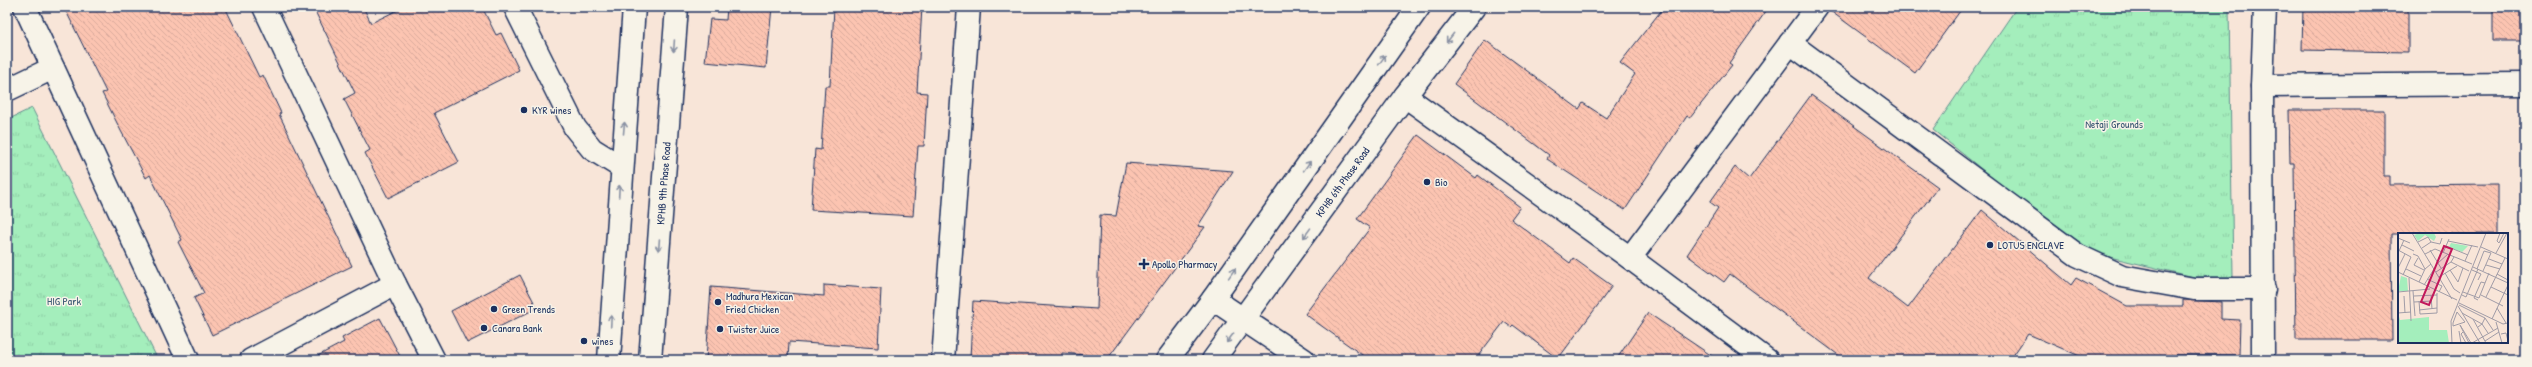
<svg xmlns="http://www.w3.org/2000/svg" width="2532" height="367" viewBox="0 0 2532 367" font-family="'Patrick Hand',sans-serif">
  <defs>
    <pattern id="grass-tufts" width="24" height="20" patternUnits="userSpaceOnUse"><rect width="24" height="20" fill="#a4eebc"/><path d="M3 7l-1-3M5 7V3M7 7l1-3M15 17l-1-3M17 17v-4M19 17l1-3" fill="none" stroke="#8dcca4"/></pattern>
    <pattern id="building-back-hatch" width="6" height="6" patternUnits="userSpaceOnUse"><rect width="6" height="6" fill="#fcc4b1"/><path d="M-1 5l2 2M0 0l6 6M5-1l2 2" fill="none" stroke="#d7a99b"/></pattern>
  </defs>
  <rect width="100%" height="100%" fill="#f8e5d8"/>
  <filter id="ink" filterUnits="userSpaceOnUse"><feTurbulence type="fractalNoise" baseFrequency=".025" numOctaves="2"/><feDisplacementMap in="SourceGraphic" scale="8" xChannelSelector="R" yChannelSelector="G"/><feConvolveMatrix kernelMatrix="1 2 1 2 8 2 1 2 1" color-interpolation-filters="sRGB"/></filter>
  <g filter="url(#ink)">
    <!-- grass -->
    <g fill="url(#grass-tufts)" stroke="#608e8d">
      <polygon points="2017,7 2229,7 2233,277 2194,277 2097,254 2031,209 1933,130"/>
      <polygon points="32,108 158,360 7,360 7,120"/>
    </g>
    <!-- building -->
    <g fill="url(#building-back-hatch)" stroke="#1b2f5e">
      <polygon points="64,7 225,7 259,77 263,75 281,113 279,114 352,266 212,335 194,298 204,293 178,242 182,240 150,175 146,178 121,131 102,93 106,92"/>
      <polygon points="313,7 363,7 371,23 404,7 482,7 496,35 501,33 519,70 434,113 459,162 388,198 365,153 370,150 344,99 355,93"/>
      <polygon points="727,7 772,7 766,68 705,62 710,19 726,20"/>
      <polygon points="834,7 922,7 917,92 927,93 924,146 918,146 913,216 811,210 815,149 821,150 825,86 830,86"/>
      <polygon points="1664,7 1769,7 1729,63 1732,65 1690,118 1687,116 1625,210 1547,159 1549,155 1454,84 1485,40 1579,109 1583,103 1606,118 1635,74 1620,63"/>
      <polygon points="1829,7 1963,7 1915,73 1829,10"/>
      <polygon points="2303,7 2408,7 2408,52 2302,50"/>
      <rect x="2493" y="7" width="32" height="34"/>
      <polygon points="1811,95 1938,187 1869,278 1908,308 1982,210 2071,285 2076,278 2127,306 2183,306 2183,300 2221,302 2221,319 2240,320 2239,355 2165,355 2165,360 2089,360 2028,334 2010,360 1845,360 1730,274 1724,282 1687,255 1718,208 1710,202 1735,167 1749,179"/>
      <polygon points="2289,110 2384,110 2384,176 2390,176 2390,185 2498,184 2498,234 2391,234 2392,340 2296,340 2294,163 2290,163"/>
      <polygon points="1418,135 1476,178 1478,175 1520,207 1511,219 1570,263 1573,258 1612,286 1558,359 1513,325 1511,327 1504,322 1475,360 1369,360 1305,314 1370,228 1357,219"/>
      <polygon points="1126,163 1233,171 1198,226 1205,227 1109,357 1062,353 1062,360 970,358 973,301 1097,309 1100,215 1116,216"/>
      <polygon points="520,275 537,308 467,343 451,311"/>
      <polygon points="824,285 881,289 878,348 789,342 788,360 706,360 711,287 824,296"/>
      <polygon points="1648,313 1718,360 1616,360"/>
      <polygon points="380,318 402,360 310,360 344,342 342,338"/>
    </g>
    <g fill="none" stroke-linecap="round" stroke-linejoin="round">
      <defs>
        <g id="minor">
          <polyline points="25,7 188,360"/>
          <polyline points="264,7 395,284 434,360"/>
          <polyline points="515,7 575,128 592,149 621,167"/>
          <polyline points="1790,43 2077,255 2122,276 2194,289 2264,289"/>
          <polyline points="2262,86 2525,84"/>
          <polyline points="7,90 53,68"/>
          <polyline points="1405,96 1630,258 1767,360"/>
          <polyline points="1630,258 1817,7"/>
          <polyline points="1213,299 1304,360"/>
          <polyline points="251,360 395,284"/>
          <polyline points="943,360 969,7"/>
          <polyline points="2263,360 2262,86 2265,7"/>
        </g>
        <g id="tertiary">
          <polyline points="609,360 634,7"/>
          <path id="s1" d="M650 360 677 7"/>
          <polyline points="1167,360 1213,299 1419,7"/>
          <path id="s2" d="M1213 360 1405 96 1474 7"/>
        </g>
      </defs>
      <!-- minor casing -->
      <use href="#minor" stroke="#1b2f5e" stroke-width="25"/>
      <!-- tertiary casing -->
      <use href="#tertiary" stroke="#1b2f5e" stroke-width="25"/>
      <!-- minor -->
      <use href="#minor" stroke="#f7f3e8" stroke-width="22"/>
      <!-- tertiary -->
      <use href="#tertiary" stroke="#f7f3e8" stroke-width="22"/>
    </g>
    <!-- one-way arrows -->
    <defs><path id="oneway-shaft" d="M-6 0H5M1.5-3L5.5 0L1.5 3" fill="none" stroke-width="1.6" stroke-linecap="round" stroke-linejoin="round"/></defs>
    <g stroke="#8991a3">
      <use href="#oneway-shaft" transform="translate(1450 38) rotate(128)"/>
      <use href="#oneway-shaft" transform="translate(674 46) rotate(94)"/>
      <use href="#oneway-shaft" transform="translate(1382 60) rotate(-55)"/>
      <use href="#oneway-shaft" transform="translate(624 128) rotate(-85)"/>
      <use href="#oneway-shaft" transform="translate(1307 166) rotate(-55)"/>
      <use href="#oneway-shaft" transform="translate(619 191) rotate(-87)"/>
      <use href="#oneway-shaft" transform="translate(1307 233) rotate(126)"/>
      <use href="#oneway-shaft" transform="translate(659 245) rotate(94)"/>
      <use href="#oneway-shaft" transform="translate(1232 273) rotate(-55)"/>
      <use href="#oneway-shaft" transform="translate(611 321) rotate(-87)"/>
      <use href="#oneway-shaft" transform="translate(1230 338) rotate(127)"/>
    </g>
  </g>
  <!-- markers -->
  <g fill="#1b2f5e" stroke="#f7f3e8" stroke-width="1.5">
    <circle cx="524" cy="110" r="4"/>
    <circle cx="1427" cy="182" r="4"/>
    <circle cx="1990" cy="245" r="4"/>
    <path d="M1142 258h4v4h4v4h-4v4h-4v-4h-4v-4h4z"/>
    <circle cx="718" cy="302" r="4"/>
    <circle cx="494" cy="309" r="4"/>
    <circle cx="484" cy="328" r="4"/>
    <circle cx="720" cy="329" r="4"/>
    <circle cx="584" cy="341" r="4"/>
  </g>
  <g text-anchor="middle" dominant-baseline="central" stroke-width="3" stroke-linejoin="round" paint-order="stroke">
    <!-- poi labels -->
    <g font-size="11" fill="#1b2f5e" stroke="#f7f3e8" text-anchor="start">
      <text x="532" y="110">KYR wines</text>
      <text x="1435" y="182">Bio</text>
      <text x="1998" y="245">LOTUS ENCLAVE</text>
      <text x="1152" y="264">Apollo Pharmacy</text>
      <text x="726" y="296">Madhura Mexican<tspan x="726" dy="13">Fried Chicken</tspan></text>
      <text x="502" y="309">Green Trends</text>
      <text x="492" y="328">Canara Bank</text>
      <text x="728" y="329">Twister Juice</text>
      <text x="592" y="341">wines</text>
    </g>
    <!-- park labels -->
    <g font-size="11" fill="#365571" stroke="#f7f3e8">
      <text x="2114" y="124">Netaji Grounds</text>
      <text x="64" y="301">HIG Park</text>
    </g>
    <!-- street labels -->
    <g font-size="11" fill="#1b2f5e" stroke="#f7f3e8">
      <text stroke="none"><textPath href="#s1" startOffset="177">KPHB 9th Phase Road</textPath></text>
      <text stroke="none"><textPath href="#s2" startOffset="220">KPHB 6th Phase Road</textPath></text>
    </g>
  </g>
  <!-- overview -->
  <g transform="translate(2398 233)">
    <rect width="110" height="110" fill="#f8e5d8"/>
    <path d="M22 0H36L38 4 36 8 27 2 20 8 16 2ZM53 10 70 13 64 19 51 14ZM3 43 9 45 10 58H0ZM0 80 2 87 31 84V97H49L51 110H0Z" fill="#a4eebc"/>
    <path fill="none" stroke="#a09ca7" stroke-width="1" d="M14 0 54 66M102 0 99 8 101 10 106 0M0 5 12 10M50 8 80 14M20 9 30 4 33 9 24 15M33 9 42 11 44 5M4 12 16 18M48 13 70 22M83 14 110 26M0 17 13 24 5 42M32 17 43 35M1 18 6 7M45 20 51 6M98 20 109 0M15 21 20 23 27 36M27 21 37 16 74 31M20 25 16 32 26 37M91 26 104 31M67 28 74 12M53 29 65 35M40 30 50 21M88 32 102 36M75 34 110 50M0 35 7 21M8 36 23 43M79 36 86 18 93 20M52 37 60 49 65 35 71 38M74 37 83 41 80 47M85 38 93 20M0 39 59 67M38 39 53 29 56 24M47 40 56 56 62 60M99 41 110 47M41 44 59 33M11 45 13 88M29 46 44 53 41 59M21 49 27 36 33 31M26 52 36 36M93 54 110 62M15 58 17 83M0 59 32 56M65 59 81 65 91 40M33 62 34 76M64 62 68 64 80 36M83 62 105 73M6 63 7 80M16 63 39 62M88 64 107 25M80 67 76 65 83 49 87 50M21 68 22 81 39 80V60M16 69 34 68M61 70 105 91 110 90M61 72 87 85 84 91 64 80M60 73 82 110M99 75 108 90M21 77 39 75M59 79 67 89 55 93V90ZM0 80 13 79M87 85 95 97M75 86 88 110M94 86 110 52M98 89 104 110M62 92 71 110M62 92 73 110M80 94 84 91 90 100M61 98 63 110M65 99 63 101 68 110M103 101 108 100 110 108M87 108 101 99M54 110 53 88 88 0M74 110 100 95"/>
    <path fill="#c2185b" fill-opacity="0.15" stroke="#c2185b" stroke-width="2" d="M46 13 54 16 31 72 23 69Z"/>
    <rect width="110" height="110" fill="none" stroke="#1b2f5e" stroke-width="2"/>
  </g>
  <!-- margin -->
  <rect width="2532" height="367" fill="none" stroke="#f7f3e8" stroke-width="24"/>
  <rect x="12" y="12" width="2508" height="343" fill="none" stroke="#1b2f5e" stroke-width="1.5" filter="url(#ink)"/>
</svg>
